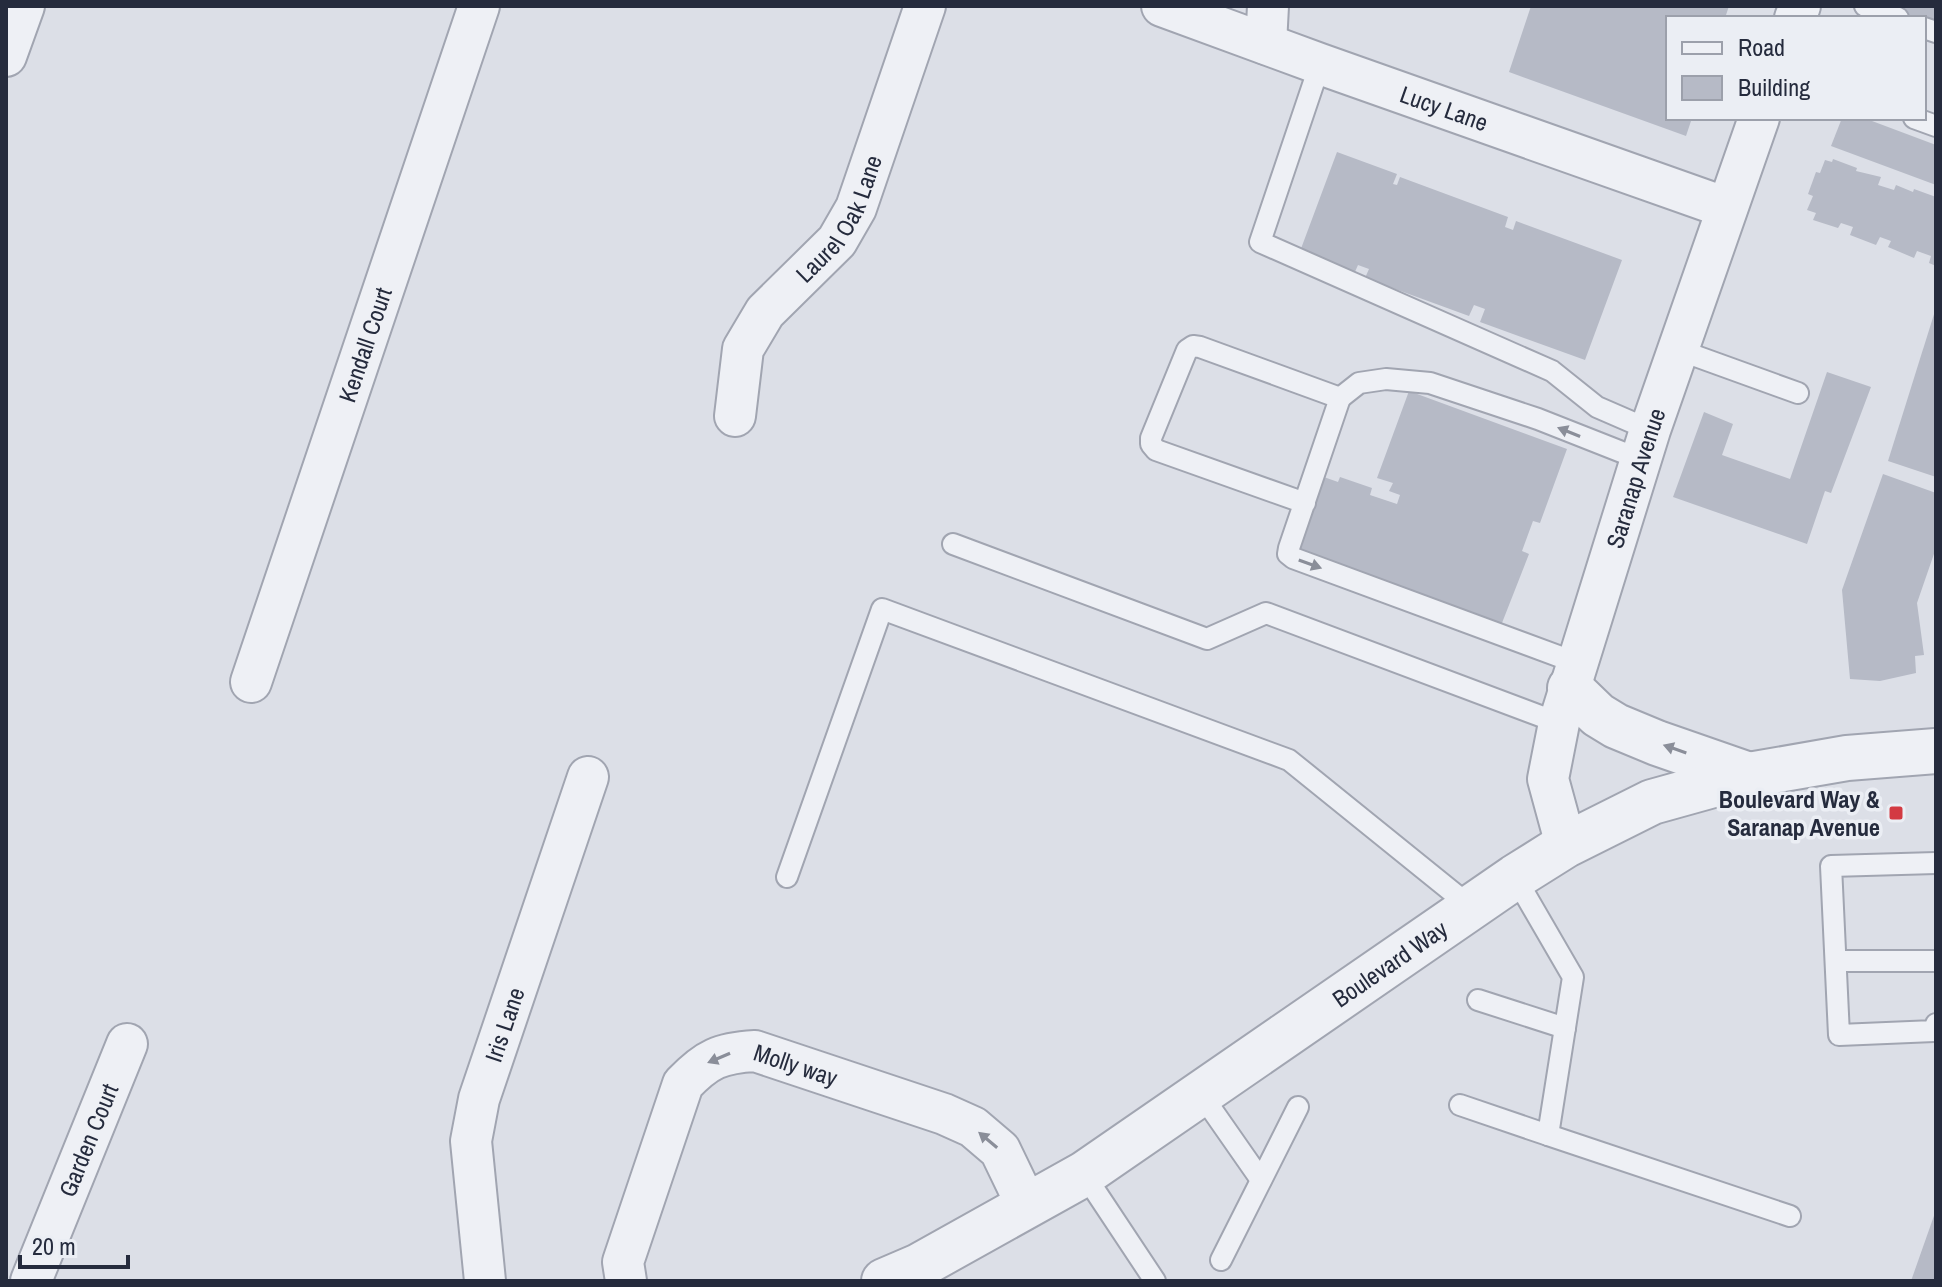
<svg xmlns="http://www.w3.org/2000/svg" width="1942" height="1287" viewBox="0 0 1942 1287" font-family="'Archivo Narrow',sans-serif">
  <rect width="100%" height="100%" fill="#dcdfe7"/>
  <!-- building -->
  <g fill="#b6bac6">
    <polygon points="1531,6 1729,6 1725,18 1668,18 1668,118 1692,118 1686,136 1509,72"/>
    <polygon points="1879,6 1936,6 1936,27 1924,23 1924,18 1910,18"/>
    <polygon points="1842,118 1864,118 1936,145 1936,185 1831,146"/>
    <polygon points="1337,152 1397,174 1393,184 1397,185 1400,177 1508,217 1505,227 1513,230 1516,221 1622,260 1585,360 1480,322 1485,309 1474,305 1469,316 1365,278 1369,269 1358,265 1354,274 1299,254"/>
    <polygon points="1833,159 1857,168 1856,171 1881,177 1878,185 1894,190 1896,185 1913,192 1914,189 1936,197 1936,266 1929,263 1931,256 1917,251 1914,258 1888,247 1891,241 1880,237 1876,245 1850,235 1853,227 1841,223 1838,228 1813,220 1816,213 1807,210 1813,196 1808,194 1816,172 1820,173 1825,160 1832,162"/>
    <polygon points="1935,311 1936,312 1936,477 1888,461"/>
    <polygon points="1827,372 1871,387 1831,493 1825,491 1807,544 1673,497 1704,412 1733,424 1722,455 1790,479"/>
    <polygon points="1409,391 1567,449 1540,523 1533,521 1522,551 1529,554 1500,628 1294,550 1321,476 1338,482 1340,477 1372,488 1370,495 1397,504 1400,495 1389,491 1393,483 1377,478"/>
    <polygon points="1883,474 1936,493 1936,548 1917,603 1924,655 1915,656 1916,673 1880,681 1850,679 1842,590"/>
    <polygon points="1936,1210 1936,1281 1911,1281"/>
  </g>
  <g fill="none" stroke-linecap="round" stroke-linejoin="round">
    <defs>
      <g id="service">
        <polyline points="1865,6 1898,18"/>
        <polyline points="1924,28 1936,32"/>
        <polyline points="1320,64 1260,242 1552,371 1597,407 1650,430"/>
        <polyline points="1914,118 1936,126"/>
        <polyline points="1679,350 1798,393"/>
        <polyline points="1340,398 1359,383 1386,379 1430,383 1538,419 1642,460"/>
        <polyline points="1305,503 1156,450 1151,444 1151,438 1187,350 1193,346 1200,347 1340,398 1289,548 1288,554 1293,558 1577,663"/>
        <polyline points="953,544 1207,639 1266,613 1559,723"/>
        <polyline points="1936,863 1831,866 1839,1035 1934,1031 1936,1024"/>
        <polyline points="787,877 882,609 1289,760 1471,907"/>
        <polyline points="1515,877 1573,977 1548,1135 1790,1216"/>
        <polyline points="1836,961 1936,961"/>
        <polyline points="1478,1000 1565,1028"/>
        <polyline points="1201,1094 1261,1180"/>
        <polyline points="1460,1105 1548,1135"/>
        <polyline points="1084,1174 1155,1281"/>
        <polyline points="1221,1260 1298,1107"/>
      </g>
      <g id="minor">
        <path id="s1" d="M1162 6 1320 64 1727 208"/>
        <polyline points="1795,18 1800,6"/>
        <polyline points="1266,44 1268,6"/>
        <polyline points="6,56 24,6"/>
        <path id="s2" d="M735 416 743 349 765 312 837 241 856 208 925 6"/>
        <path id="s3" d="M251 682 479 6"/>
        <path id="s4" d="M1566 845 1548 779 1559 723 1650 430 1759 118"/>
        <path id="s5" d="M31 1281 127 1044"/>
        <path id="s6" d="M485 1281 471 1141 479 1099 588 777"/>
        <path id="s7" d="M626 1281 623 1262 683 1084C707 1059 720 1053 755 1051L944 1114 973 1127 1000 1150 1027 1206"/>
      </g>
      <g id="tertiary">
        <polyline points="1570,688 1598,715 1616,726 1657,743 1749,775"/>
        <path id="s8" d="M884 1281 919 1266 1084 1174 1515 877 1566 845 1652 802 1749 775 1847 758 1936 751"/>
      </g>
    </defs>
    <!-- service casing -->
    <use href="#service" stroke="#a1a5b1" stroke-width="24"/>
    <!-- minor casing -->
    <use href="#minor" stroke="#a1a5b1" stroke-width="44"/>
    <!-- tertiary casing -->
    <use href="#tertiary" stroke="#a1a5b1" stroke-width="48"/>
    <!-- service -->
    <use href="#service" stroke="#eef0f5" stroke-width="20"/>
    <!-- minor -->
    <use href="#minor" stroke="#eef0f5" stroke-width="40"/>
    <!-- tertiary -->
    <use href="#tertiary" stroke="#eef0f5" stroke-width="44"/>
  </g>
  <!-- one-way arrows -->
  <defs><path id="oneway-solid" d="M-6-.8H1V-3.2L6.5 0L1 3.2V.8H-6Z" transform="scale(2)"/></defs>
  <g fill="#8a8e99">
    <use href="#oneway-solid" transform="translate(1569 432) rotate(-158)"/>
    <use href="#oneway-solid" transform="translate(1310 564) rotate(20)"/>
    <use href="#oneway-solid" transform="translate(1675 749) rotate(-161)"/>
    <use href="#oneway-solid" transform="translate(719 1058) rotate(157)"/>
    <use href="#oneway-solid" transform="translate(988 1140) rotate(-140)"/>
  </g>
  <!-- markers -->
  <rect fill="#d33a42" stroke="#ebeef4" stroke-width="3" x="1888" y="805" width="16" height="16" rx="4"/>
  <g text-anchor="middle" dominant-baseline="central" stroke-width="7" stroke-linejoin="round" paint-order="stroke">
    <!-- street labels -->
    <g font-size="24" fill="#252b3d" stroke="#ebeef4">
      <text stroke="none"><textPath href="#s1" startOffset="300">Lucy Lane</textPath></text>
      <text stroke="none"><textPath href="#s2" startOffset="232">Laurel Oak Lane</textPath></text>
      <text stroke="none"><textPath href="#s3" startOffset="356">Kendall Court</textPath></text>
      <text stroke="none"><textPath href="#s4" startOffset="382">Saranap Avenue</textPath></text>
      <text stroke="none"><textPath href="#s8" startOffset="598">Boulevard Way</textPath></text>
      <text stroke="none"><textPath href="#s6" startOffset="262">Iris Lane</textPath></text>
      <text stroke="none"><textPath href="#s7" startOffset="332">Molly way</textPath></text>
      <text stroke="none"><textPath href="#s5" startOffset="152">Garden Court</textPath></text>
    </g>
    <!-- poi labels -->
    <g font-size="24" font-weight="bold" fill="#252b3d" stroke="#ebeef4" text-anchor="end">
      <text x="1880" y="799">Boulevard Way &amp;<tspan x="1880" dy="28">Saranap Avenue</tspan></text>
    </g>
  </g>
  <!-- border -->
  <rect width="1942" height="1287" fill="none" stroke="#252b3d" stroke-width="16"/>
  <!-- legend -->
  <rect x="1666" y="16" width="260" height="104" fill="#ebeef4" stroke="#9ca0ab" stroke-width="2"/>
  <rect x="1682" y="42" width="40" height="12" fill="#eef0f5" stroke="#9ca0ab" stroke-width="2"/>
  <text x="1738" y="56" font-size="24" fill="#252b3d">Road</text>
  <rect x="1682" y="76" width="40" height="24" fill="#b6bac6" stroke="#9ca0ab" stroke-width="2"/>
  <text x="1738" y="96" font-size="24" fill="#252b3d">Building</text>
  <!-- scale -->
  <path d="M20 1255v12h108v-12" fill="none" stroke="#252b3d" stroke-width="4"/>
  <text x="32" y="1255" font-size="24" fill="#252b3d" stroke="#ebeef4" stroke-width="6" paint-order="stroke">20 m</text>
</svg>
